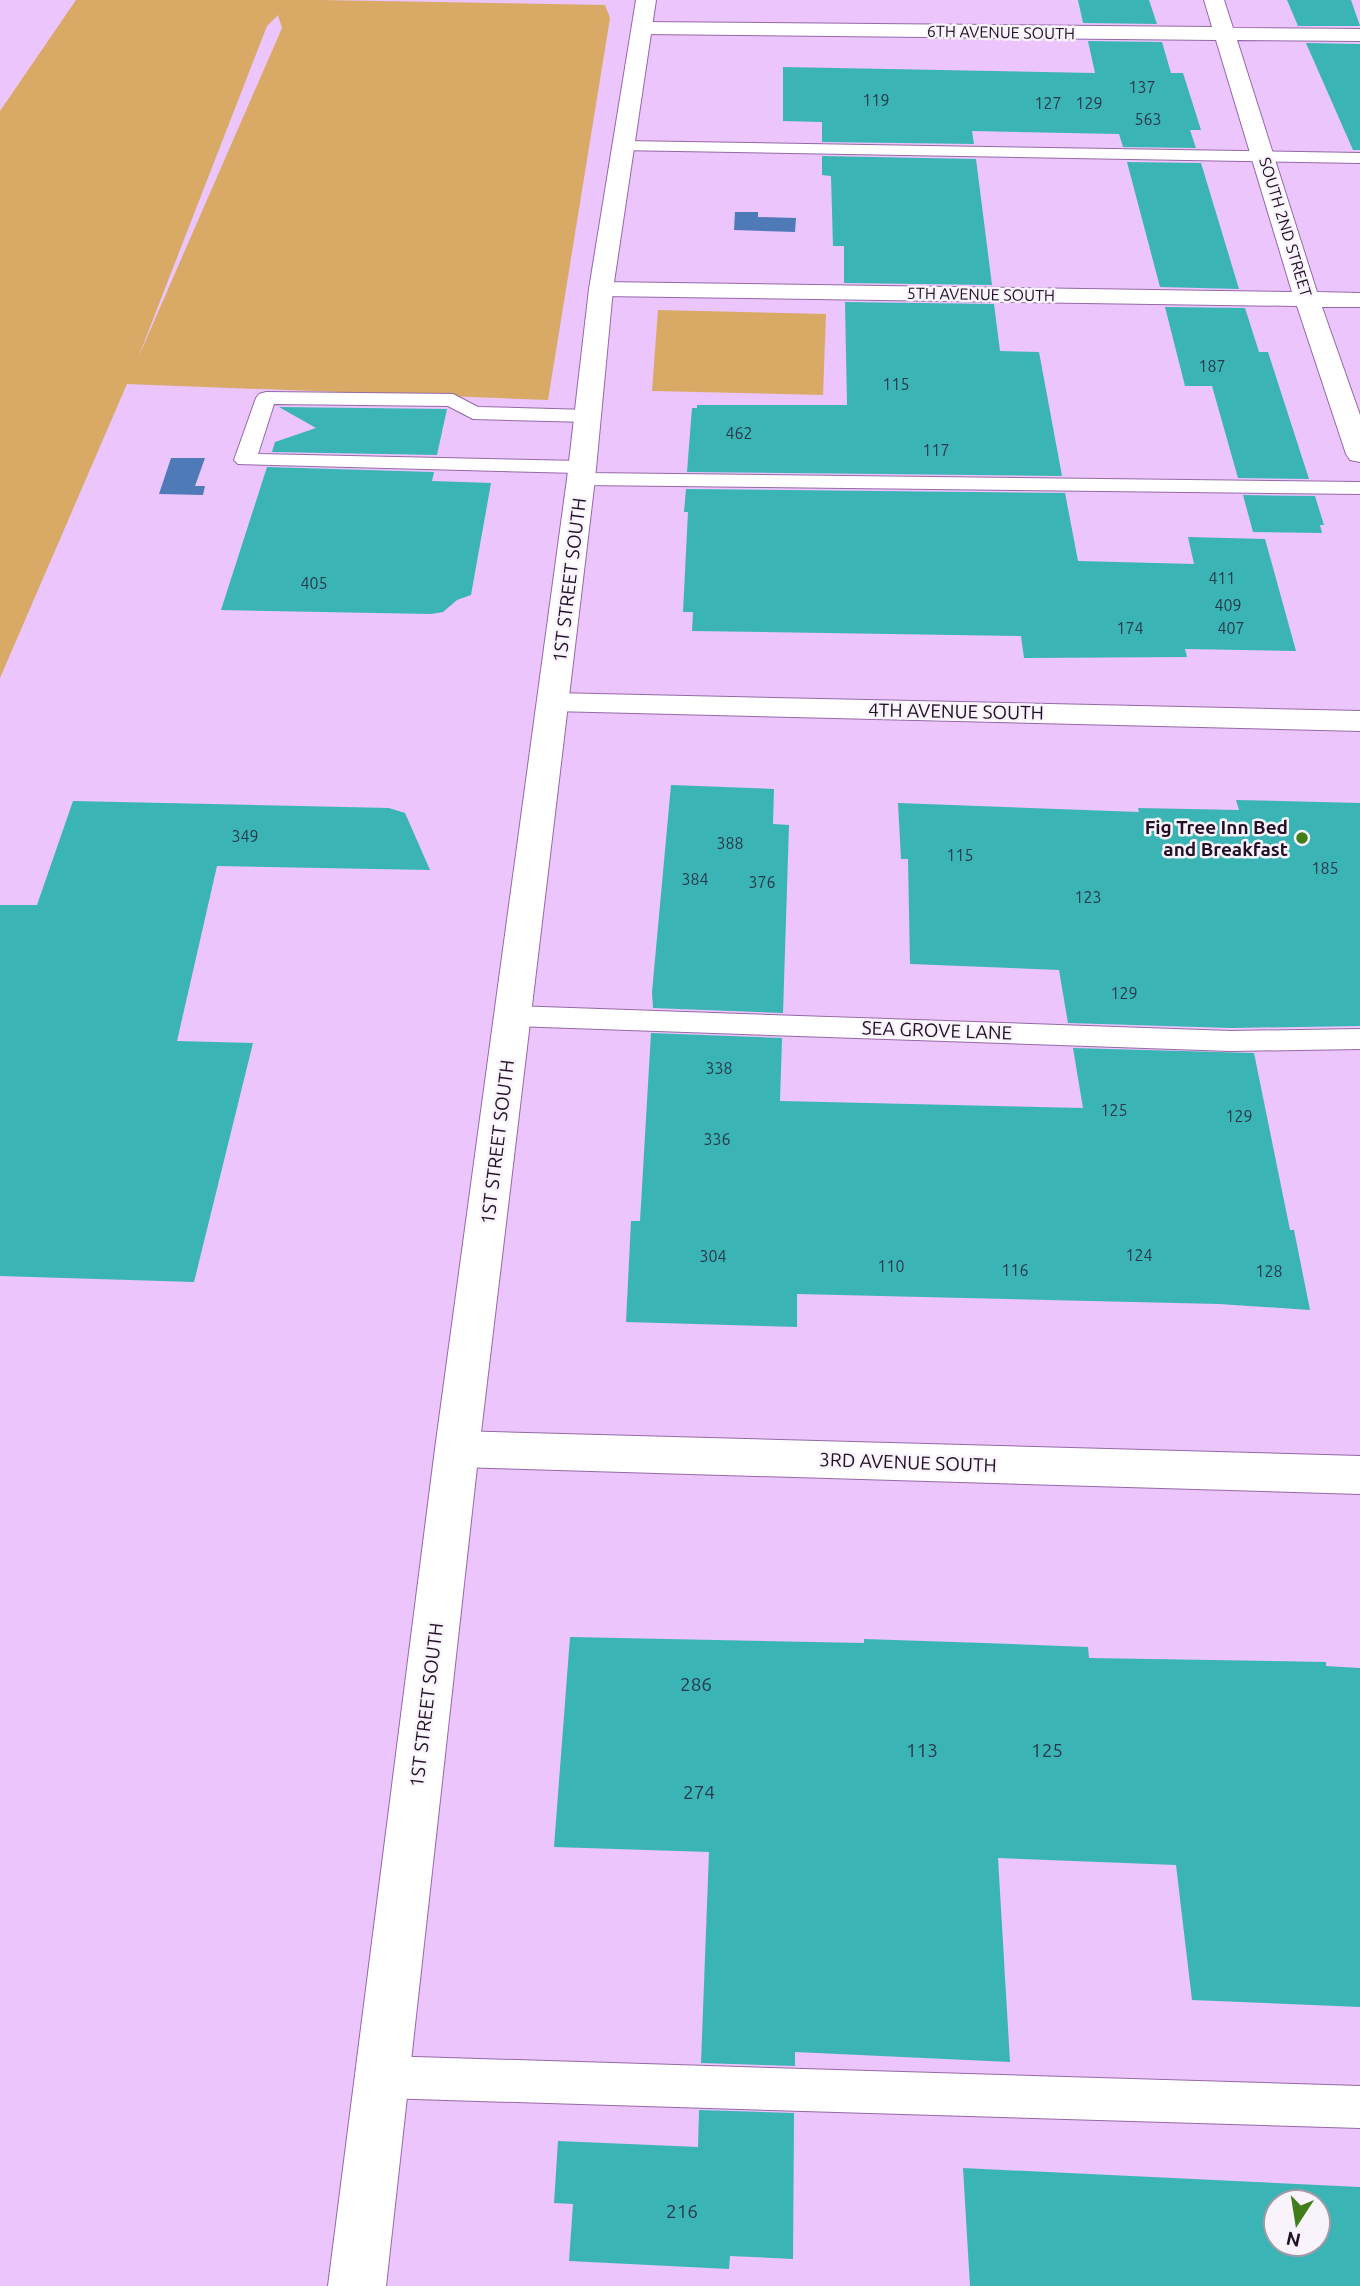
<svg xmlns="http://www.w3.org/2000/svg" width="1360" height="2286" viewBox="0 0 1360 2286" font-family="Ubuntu,sans-serif">
  <rect width="100%" height="100%" fill="#ebc5fb"/>
  <!-- green -->
  <g fill="#d8aa66" fill-rule="evenodd">
    <path d="M76 0H320L605 5 610 18 548 400 127 384 0 678V111ZM278 15 282 28 138 358 267 26Z"/>
    <polygon points="658,310 826,314 823,395 652,391"/>
  </g>
  <!-- water -->
  <g fill="#4e7bb7">
    <polygon points="735,212 758,212 758,217 796,218 795,232 734,230"/>
    <polygon points="171,458 205,458 195,486 205,486 203,495 159,494"/>
  </g>
  <!-- building -->
  <g fill="#3bb4b5" fill-rule="evenodd">
    <polygon points="1078,0 1149,0 1157,24 1083,23"/>
    <polygon points="1287,0 1351,0 1360,26 1298,26"/>
    <polygon points="1088,41 1162,42 1171,73 1183,73 1201,130 1190,130 1196,148 1123,147 1119,134 972,131 974,144 822,142 822,122 783,121 783,67 1095,73"/>
    <polygon points="1306,43 1360,44 1360,150 1353,150"/>
    <polygon points="822,156 976,159 992,285 844,283 844,246 833,246 831,176 822,175"/>
    <polygon points="1127,162 1201,163 1239,289 1160,287"/>
    <polygon points="845,302 994,304 1000,351 1039,352 1062,476 687,472 692,408 697,408 697,405 847,405"/>
    <polygon points="1165,307 1245,308 1259,352 1268,352 1309,479 1238,478 1212,386 1185,386"/>
    <polygon points="279,407 447,409 437,455 272,452 275,442 316,428"/>
    <polygon points="267,467 434,472 432,481 491,483 471,595 457,600 443,612 431,614 221,610"/>
    <polygon points="686,489 1065,493 1078,561 1194,564 1188,537 1265,539 1296,651 1185,649 1187,657 1024,658 1021,636 692,631 693,612 683,612 688,512 684,512"/>
    <polygon points="1243,495 1315,496 1324,525 1320,525 1322,533 1253,532"/>
    <polygon points="671,785 774,789 773,824 789,825 783,1013 653,1008 652,992"/>
    <polygon points="1236,800 1360,803 1360,1026 1231,1028 1068,1023 1059,970 910,964 908,859 901,859 898,803 1139,812 1138,808 1239,810"/>
    <polygon points="73,801 389,808 405,813 430,870 217,866 177,1041 253,1043 194,1282 0,1276 0,905 37,905"/>
    <polygon points="651,1033 782,1038 780,1101 1083,1108 1073,1048 1254,1053 1290,1230 1294,1230 1310,1310 1219,1304 797,1294 797,1327 626,1322 631,1221 640,1221"/>
    <polygon points="570,1637 864,1643 864,1639 984,1643 1088,1647 1089,1658 1326,1662 1326,1666 1360,1668 1360,2007 1192,2000 1176,1865 998,1858 1010,2062 795,2052 795,2066 701,2063 709,1852 554,1847"/>
    <polygon points="699,2110 794,2113 793,2259 730,2256 729,2269 569,2261 573,2204 554,2203 558,2141 698,2147"/>
    <path d="M963 2168 1360 2187V2286H970ZM1276 2202H1318V2244H1276Z"/>
  </g>
  <g fill="none" stroke-linecap="round" stroke-linejoin="round">
    <defs>
      <g id="service">
        <polygon points="624,141 1360,153 1360,163 618,150 615,146 618,142"/>
        <polygon points="266,392 453,394 478,407 588,410 595,412 598,416 595,420 588,422 473,419 448,406 274,404 258,454 583,461 590,463 594,467 586,473 1360,482 1360,494 581,485 573,484 570,479 578,473 238,464 234,460 256,398 259,394"/>
        <polygon points="514,1006 1231,1031 1360,1029 1360,1049 1231,1051 514,1026 504,1023 500,1016 504,1009"/>
        <polygon points="383,2056 1360,2086 1360,2128 383,2098 368,2092 362,2077 368,2062"/>
      </g>
      <g id="minor">
        <polygon points="1204,0 1224,0 1233,28 1360,29 1360,41 1237,40 1317,292 1360,293 1360,307 1322,307 1360,415 1360,462 1350,460 1346,454 1297,306 601,296 592,294 589,289 592,284 601,282 1292,292 1216,40 643,34 636,32 633,28 636,24 643,22 1212,27"/>
        <polygon points="553,693 1360,711 1360,731 553,711 542,709 537,702 542,695"/>
        <polygon points="457,1431 1360,1456 1360,1494 457,1467 442,1462 435,1449 442,1436"/>
      </g>
      <polygon id="tertiary" points="636,0 656,0 613,289 595,479 479,1449 386,2286 328,2286 435,1449 567,479 589,289"/>
    </defs>
    <!-- service casing -->
    <use href="#service" stroke="#9569a7" stroke-width="2"/>
    <!-- minor casing -->
    <use href="#minor" stroke="#9569a7" stroke-width="2"/>
    <!-- tertiary casing -->
    <use href="#tertiary" stroke="#9569a7" stroke-width="2"/>
    <!-- service -->
    <use href="#service" fill="#fff" fill-rule="evenodd"/>
    <!-- minor -->
    <use href="#minor" fill="#fff" fill-rule="evenodd"/>
    <!-- tertiary -->
    <use href="#tertiary" fill="#fff" fill-rule="evenodd"/>
  </g>
  <!-- markers -->
  <circle fill="#417e1a" stroke="#f9f4fb" stroke-width="2.5" cx="1302" cy="838" r="7"/>
  <g text-anchor="middle" dominant-baseline="central" stroke-width="5" stroke-linejoin="round" paint-order="stroke">
    <!-- far-street labels -->
    <g font-size="16" fill="#221029" stroke="#f9f4fb">
      <text transform="translate(1001 32) rotate(1)">6TH AVENUE SOUTH</text>
      <text transform="translate(1286 227) rotate(73)">SOUTH 2ND STREET</text>
      <text transform="translate(981 294) rotate(1)">5TH AVENUE SOUTH</text>
    </g>
    <!-- number labels -->
    <g font-size="16" fill="#28394c">
      <text x="1142" y="87">137</text>
      <text x="876" y="100">119</text>
      <text x="1048" y="103">127</text>
      <text x="1089" y="103">129</text>
      <text x="1148" y="119">563</text>
      <text x="1212" y="366">187</text>
      <text x="896" y="384">115</text>
      <text x="739" y="433">462</text>
      <text x="936" y="450">117</text>
      <text x="1222" y="578">411</text>
      <text x="314" y="583">405</text>
      <text x="1228" y="605">409</text>
      <text x="1130" y="628">174</text>
      <text x="1231" y="628">407</text>
      <text x="245" y="836">349</text>
      <text x="730" y="843">388</text>
      <text x="960" y="855">115</text>
      <text x="1325" y="868">185</text>
      <text x="695" y="879">384</text>
      <text x="762" y="882">376</text>
      <text x="1088" y="897">123</text>
      <text x="1124" y="993">129</text>
      <text x="719" y="1068">338</text>
      <text x="1114" y="1110">125</text>
      <text x="1239" y="1116">129</text>
      <text x="717" y="1139">336</text>
      <text x="1139" y="1255">124</text>
      <text x="713" y="1256">304</text>
      <text x="891" y="1266">110</text>
      <text x="1015" y="1270">116</text>
      <text x="1269" y="1271">128</text>
    </g>
    <!-- street labels -->
    <g font-size="19" fill="#221029" stroke="#f9f4fb">
      <text transform="translate(569 580) rotate(-83)">1ST STREET SOUTH</text>
      <text transform="translate(956 711) rotate(1)">4TH AVENUE SOUTH</text>
      <text transform="translate(937 1030) rotate(2)">SEA GROVE LANE</text>
      <text transform="translate(497 1142) rotate(-83)">1ST STREET SOUTH</text>
      <text transform="translate(908 1462) rotate(2)">3RD AVENUE SOUTH</text>
      <text transform="translate(426 1705) rotate(-83)">1ST STREET SOUTH</text>
    </g>
    <!-- poi labels -->
    <g font-size="19" font-weight="bold" fill="#221029" stroke="#f9f4fb" text-anchor="end">
      <text x="1288" y="827">Fig Tree Inn Bed<tspan x="1288" dy="22">and Breakfast</tspan></text>
    </g>
    <!-- near-number labels -->
    <g font-size="19" fill="#28394c">
      <text x="696" y="1684">286</text>
      <text x="922" y="1750">113</text>
      <text x="1047" y="1750">125</text>
      <text x="699" y="1792">274</text>
      <text x="682" y="2211">216</text>
    </g>
  </g>
  <!-- north arrow -->
  <g transform="translate(1297 2223) rotate(192)"><circle r="33" fill="#f9f4fb" stroke="#a399a7" stroke-width="2"/>
  <path d="M0-5L12 26L0 18L-12 26Z" fill="#417e1a"/>
  <text y="-10" font-size="19" font-weight="bold" text-anchor="middle" fill="#221029">N</text>
  </g>
</svg>
